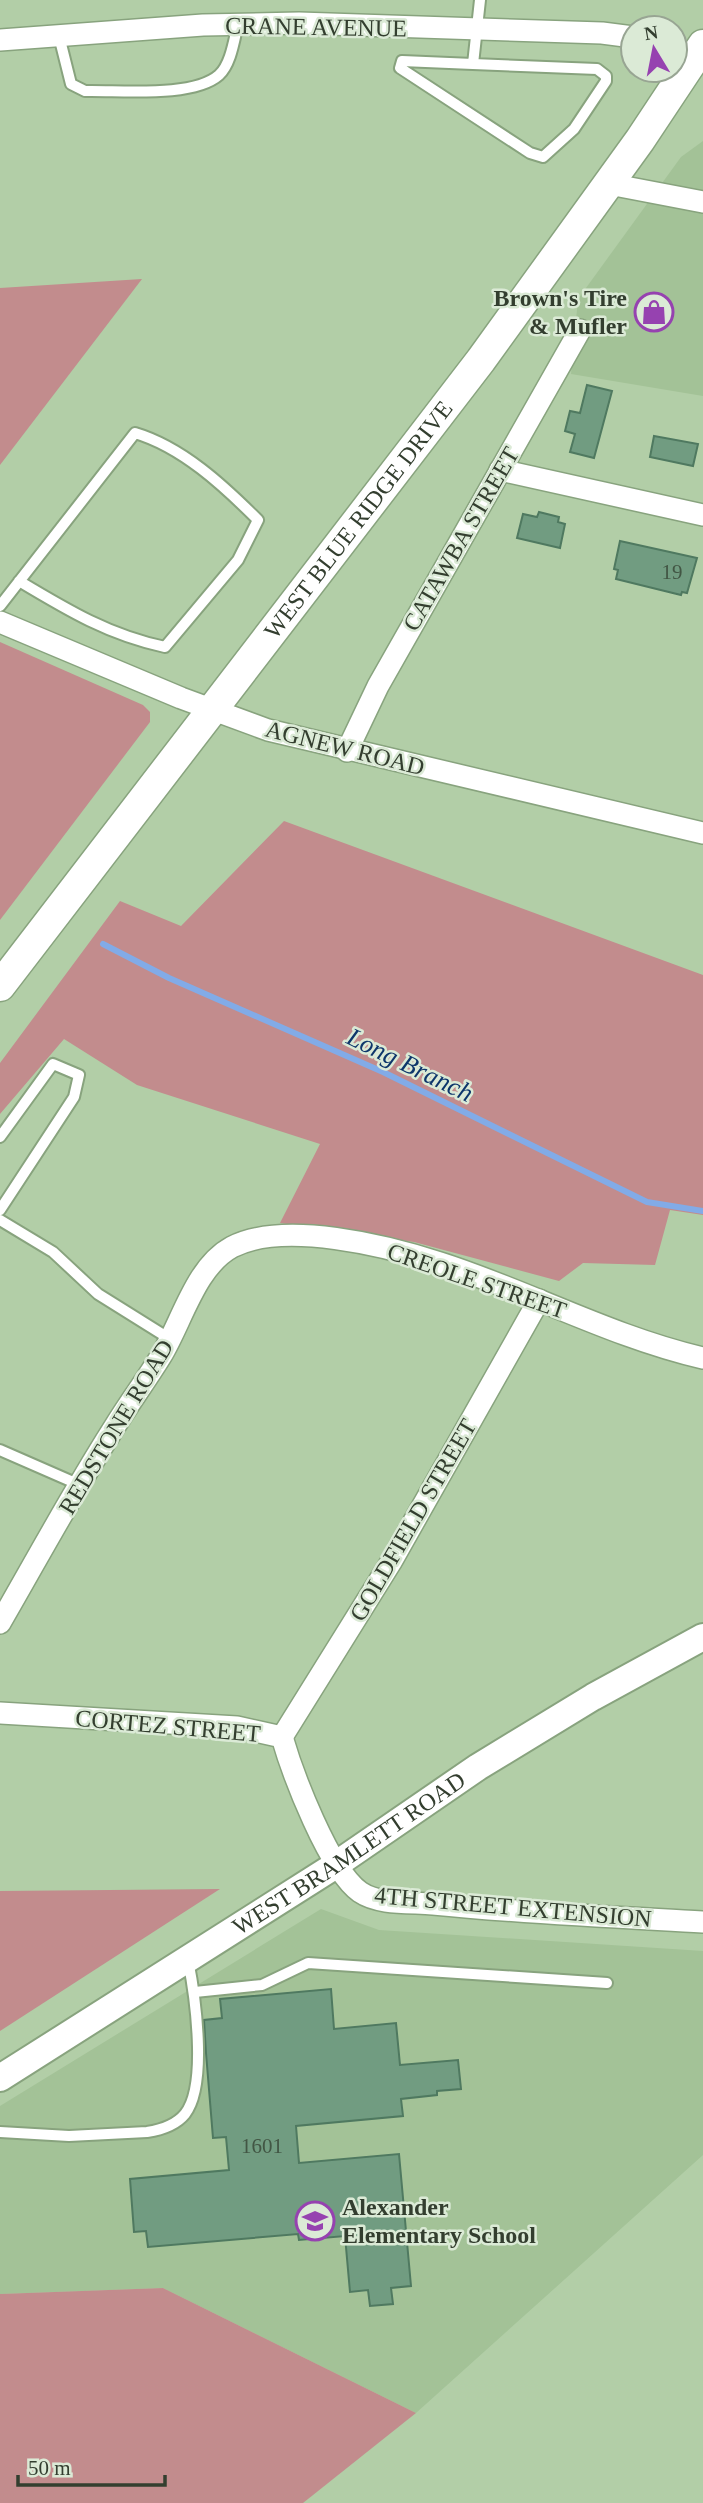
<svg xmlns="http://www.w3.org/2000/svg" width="703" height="2503" viewBox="0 0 703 2503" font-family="Georgia,serif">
  <rect width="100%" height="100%" fill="#b2cea7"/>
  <!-- built -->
  <g fill="#a3c297">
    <polygon points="703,141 703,396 571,374 578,299 681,157"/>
    <polygon points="321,1909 379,1930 703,1951 703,2155 416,2413 163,2288 0,2294 0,2106"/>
  </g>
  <!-- green -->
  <g fill="#c28c8d">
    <polygon points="142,279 0,465 0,288"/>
    <polygon points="0,642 143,705 150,712 150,722 0,920"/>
    <polygon points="284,821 703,975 703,1215 670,1210 655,1265 583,1263 559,1281 414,1242 280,1223 320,1144 137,1085 64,1039 0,1114 0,1063 120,901 181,926"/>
    <polygon points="220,1889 0,2031 0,1891"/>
    <polygon points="163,2288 416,2413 303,2503 0,2503 0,2294"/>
  </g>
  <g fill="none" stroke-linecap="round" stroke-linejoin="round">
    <!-- stream -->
    <polyline stroke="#82abe7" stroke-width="6" points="103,944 169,978 383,1072 647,1202 703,1211"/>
  </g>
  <!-- building -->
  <g fill="#719c81" stroke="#4f7960" stroke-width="2">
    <polygon points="587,385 612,391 594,458 570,452 575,434 565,431 570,411 580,413"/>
    <polygon points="654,436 698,444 693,466 650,457"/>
    <polygon points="539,512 559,517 558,522 565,524 560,548 517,538 523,514 537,517"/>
    <polygon points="620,541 697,558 687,593 682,592 681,595 616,579 618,570 614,569"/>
    <polygon points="331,1989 334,2029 396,2023 400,2065 458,2060 461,2089 437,2091 437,2095 401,2099 403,2116 296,2126 299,2163 399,2154 411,2286 391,2288 393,2304 370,2306 368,2290 350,2292 345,2236 299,2240 298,2234 148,2247 146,2231 134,2232 130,2179 229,2170 226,2137 213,2138 206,2053 204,2020 222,2018 220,1999"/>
  </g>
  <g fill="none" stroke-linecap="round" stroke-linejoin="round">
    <defs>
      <g id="service">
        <path d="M59 36 71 84 85 91C120 90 193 98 219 75 231 64 234 40 238 24"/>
        <polyline points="473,64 597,69 606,76 606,81 574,129 543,157 530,153 400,68 402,61 473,64 480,0"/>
        <path d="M0 606 135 433C182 447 223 485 258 520L238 560 165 647C109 635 69 611 19 581"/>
        <polyline points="0,1137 53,1064 79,1075 74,1097 0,1210"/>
        <polyline points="0,1220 53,1252 98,1294 170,1339"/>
        <polyline points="0,1450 80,1485"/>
        <polyline points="195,1992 262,1985 308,1963 607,1983"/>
        <path d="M0 2132 69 2136 147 2132C160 2130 176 2125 185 2114 208 2085 195 1995 188 1960"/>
      </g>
      <g id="minor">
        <polyline points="0,40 203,25 299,23 602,33 633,37"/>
        <polyline points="609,184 703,202"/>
        <polyline points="500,470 703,515"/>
        <polyline points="0,622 181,698 268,730 703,833"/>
        <polyline points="347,751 378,686 580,330"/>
        <path d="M0 1623C37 1559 72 1494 112 1431 127 1406 145 1382 161 1356 182 1322 195 1267 232 1247 284 1220 387 1246 440 1263 528 1291 612 1337 703 1358"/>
        <path d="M0 1713 237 1727 282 1737C293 1775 329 1870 360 1892 379 1905 411 1902 433 1904 523 1913 613 1917 703 1922"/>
        <polyline points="282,1737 391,1562 539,1300"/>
      </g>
      <g id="tertiary">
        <path id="s1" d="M0 2078 328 1870 478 1767 593 1697 703 1637"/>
      </g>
      <g id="secondary">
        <path id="s2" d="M0 986 481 360 640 140 703 45"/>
      </g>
    </defs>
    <!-- service casing -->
    <use href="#service" stroke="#88a37e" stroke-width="14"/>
    <!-- minor casing -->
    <use href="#minor" stroke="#88a37e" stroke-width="24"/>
    <!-- tertiary casing -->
    <use href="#tertiary" stroke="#88a37e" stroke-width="30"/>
    <!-- secondary casing -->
    <use href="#secondary" stroke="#88a37e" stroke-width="33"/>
    <!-- service -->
    <use href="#service" stroke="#fff" stroke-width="10"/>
    <!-- minor -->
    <use href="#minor" stroke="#fff" stroke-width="21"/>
    <!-- tertiary -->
    <use href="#tertiary" stroke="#fff" stroke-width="26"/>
    <!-- secondary -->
    <use href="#secondary" stroke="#fff" stroke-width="30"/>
  </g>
  <!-- icons -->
  <defs>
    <symbol id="shop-ring" viewBox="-11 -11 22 22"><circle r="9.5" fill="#dbead6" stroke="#9642b0" stroke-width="1.5"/><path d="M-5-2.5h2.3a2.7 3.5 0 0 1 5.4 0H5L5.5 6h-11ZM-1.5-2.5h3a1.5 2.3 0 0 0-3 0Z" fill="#9642b0"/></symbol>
    <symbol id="school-ring" viewBox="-11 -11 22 22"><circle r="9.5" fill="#dbead6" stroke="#9642b0" stroke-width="1.5"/><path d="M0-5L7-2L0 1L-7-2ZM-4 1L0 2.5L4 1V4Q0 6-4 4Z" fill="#9642b0"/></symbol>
  </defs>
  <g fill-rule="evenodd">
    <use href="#shop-ring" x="632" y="290" width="44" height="44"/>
    <use href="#school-ring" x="293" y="2199" width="44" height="44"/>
  </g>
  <g text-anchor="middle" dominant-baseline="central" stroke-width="5" stroke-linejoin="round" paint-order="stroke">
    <!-- number labels -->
    <g font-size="21" fill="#425644">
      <text x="672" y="572">19</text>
      <text x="262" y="2146">1601</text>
    </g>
    <!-- street labels -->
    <g font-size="24" fill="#333e2f" stroke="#dbead6">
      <text transform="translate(316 27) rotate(1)">CRANE AVENUE</text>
      <text stroke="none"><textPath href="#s2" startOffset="588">WEST BLUE RIDGE DRIVE</textPath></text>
      <text transform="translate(461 539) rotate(-60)">CATAWBA STREET</text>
      <text transform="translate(345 748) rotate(14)">AGNEW ROAD</text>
      <text transform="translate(477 1281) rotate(19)">CREOLE STREET</text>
      <text transform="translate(116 1427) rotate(-59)">REDSTONE ROAD</text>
      <text transform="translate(413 1520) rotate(-60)">GOLDFIELD STREET</text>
      <text transform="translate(168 1726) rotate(5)">CORTEZ STREET</text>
      <text stroke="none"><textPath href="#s1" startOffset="415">WEST BRAMLETT ROAD</textPath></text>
      <text transform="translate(513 1907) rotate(5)">4TH STREET EXTENSION</text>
    </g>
    <!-- poi labels -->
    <g font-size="24" font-weight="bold" fill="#333e2f" stroke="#dbead6" text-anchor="end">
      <text x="627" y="298">Brown's Tire<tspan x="627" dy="28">&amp; Mufler</tspan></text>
      <text x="342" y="2207" text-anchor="start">Alexander<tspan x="342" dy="28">Elementary School</tspan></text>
    </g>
    <!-- water labels -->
    <g font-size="26" font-style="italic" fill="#0e366b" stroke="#dbead6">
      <text transform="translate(410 1065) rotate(26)">Long Branch</text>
    </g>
  </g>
  <!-- north arrow -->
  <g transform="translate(654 49) rotate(350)"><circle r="33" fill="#dbead6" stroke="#98a593" stroke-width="2"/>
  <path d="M0-5L12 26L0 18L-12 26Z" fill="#9642b0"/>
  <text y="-10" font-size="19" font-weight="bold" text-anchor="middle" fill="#333e2f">N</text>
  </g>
  <!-- scale -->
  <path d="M18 2475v10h147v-10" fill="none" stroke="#333e2f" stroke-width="3.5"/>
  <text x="28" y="2475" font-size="21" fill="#333e2f" stroke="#dbead6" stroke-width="5" paint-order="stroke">50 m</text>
</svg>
